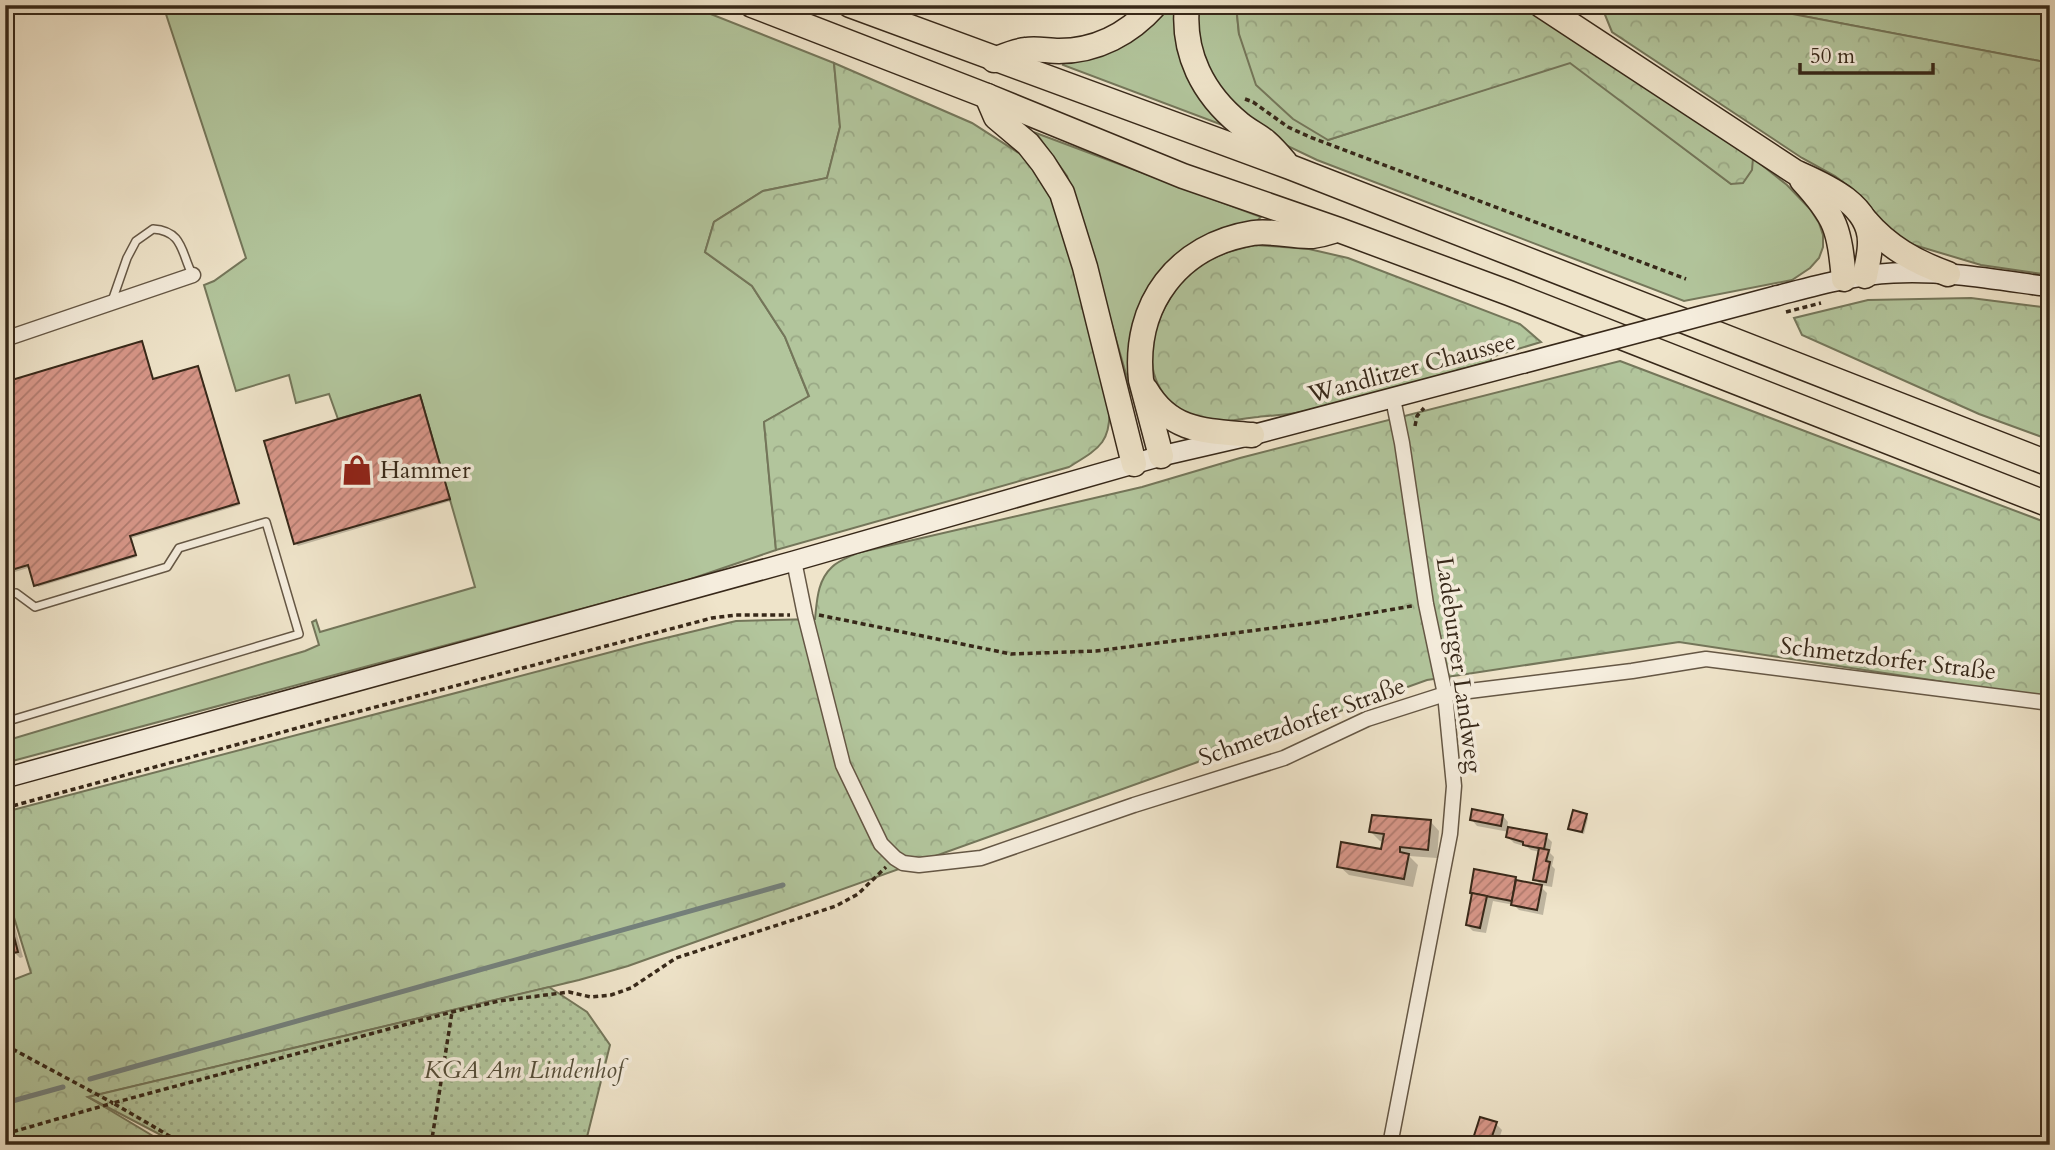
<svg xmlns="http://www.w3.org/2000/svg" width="2055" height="1150" viewBox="0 0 2055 1150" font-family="Cardo,serif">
  <defs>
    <pattern id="forest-crowns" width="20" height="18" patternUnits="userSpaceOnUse" patternTransform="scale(1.75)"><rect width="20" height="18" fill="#b2c59c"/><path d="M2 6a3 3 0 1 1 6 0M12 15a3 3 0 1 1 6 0" fill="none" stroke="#9aa986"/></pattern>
    <pattern id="garden-dots" width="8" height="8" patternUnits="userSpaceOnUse" patternTransform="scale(1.75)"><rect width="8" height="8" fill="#b2c59c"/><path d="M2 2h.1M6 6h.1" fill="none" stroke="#9aa986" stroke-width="1.8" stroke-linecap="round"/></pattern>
    <pattern id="building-hatch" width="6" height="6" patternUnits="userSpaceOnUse" patternTransform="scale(1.75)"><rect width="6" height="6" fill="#d79688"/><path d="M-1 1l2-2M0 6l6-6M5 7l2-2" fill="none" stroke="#af7a6e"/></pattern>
  </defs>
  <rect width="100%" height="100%" fill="#efe4ca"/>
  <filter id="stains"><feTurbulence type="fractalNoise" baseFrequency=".00286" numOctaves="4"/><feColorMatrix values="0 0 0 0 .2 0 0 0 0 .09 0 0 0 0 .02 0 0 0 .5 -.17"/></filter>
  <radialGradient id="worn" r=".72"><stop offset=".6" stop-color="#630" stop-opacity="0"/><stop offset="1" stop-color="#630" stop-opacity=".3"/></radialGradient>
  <!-- grass -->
  <g fill="#b2c59c" stroke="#74765a" stroke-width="2">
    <polygon points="163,5 688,5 834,63 840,127 827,178 763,191 714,222 705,252 752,286 785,337 809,397 764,422 776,550 682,582 5,763 5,741 305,651 319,645 312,622 316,620 320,632 475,587 420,395 338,419 329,394 296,403 289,375 236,391 204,285 214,281 246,258"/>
    <polygon points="1167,5 1178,5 1225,126 1063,65 1066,58 1162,12"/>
    <polygon points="1196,5 1236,5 1239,34 1328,140 1570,62 1731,184 1753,158 1787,185 1810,209 1819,223 1823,235 1823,247 1819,258 1810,268 1792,280 1684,301 1317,160 1277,141 1226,100 1203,62"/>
    <polygon points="1745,5 2050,5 2050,63"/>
    <polygon points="1036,133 1261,217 1131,341 1132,395 1083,224 1067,176"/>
  </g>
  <!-- forest -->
  <g fill="url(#forest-crowns)" stroke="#74765a" stroke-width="2">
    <polygon points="1236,5 1520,5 1753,158 1752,170 1743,183 1731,184 1570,63 1328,140 1293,119 1256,85 1239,34"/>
    <polygon points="1601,5 1745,5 2050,63 2050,275 1981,265 1904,242 1881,221 1869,205 1855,191 1835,176 1802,158 1612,32"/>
    <path d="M834 63 972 123 1025 157 1053 194 1075 261 1109 406C1112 443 1098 449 1069 467L776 550 764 422 809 396 785 337 752 286 705 252 714 222 763 191 827 178 840 127Z"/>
    <path d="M1255 245 1309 249 1348 258 1520 324 1541 342 1491 357V361C1430 378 1368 398 1306 411 1290 415 1274 415 1258 417 1244 418 1229 422 1215 421 1197 420 1180 412 1168 399 1135 362 1158 306 1188 275 1207 256 1231 251 1255 245Z"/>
    <polygon points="1971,298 2050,308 2050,440 1979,414 1802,335 1794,318 1868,300"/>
    <path d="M1620 361 2050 524V698L1679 642 1427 680 628 966 579 980 88 1097 168 1145H5V983L31 973 5 888V812L645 643 736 621 815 619C817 601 817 581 832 567 838 561 849 557 857 553L1142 487 1240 458Z"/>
  </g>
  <!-- garden -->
  <polygon fill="url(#garden-dots)" stroke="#74765a" stroke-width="2" points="549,987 587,1012 610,1045 585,1145 180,1145 88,1097"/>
  <!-- shadow -->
  <g fill="#0003">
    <polygon points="141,343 144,345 154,380 197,367 200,370 240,505 132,538 137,557 38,587 31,567 5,575 5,384"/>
    <polygon points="419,397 422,399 451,501 298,546 296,544"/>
    <polygon points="1586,815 1588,818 1584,834 1573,831 1570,828"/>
    <polygon points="1503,816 1508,822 1507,829 1546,836 1552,842 1550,853 1554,857 1552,866 1555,869 1552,887 1541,885 1535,879 1540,852 1531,850 1527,847 1514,843 1508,837 1509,832 1477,826 1472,820"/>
    <polygon points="1430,821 1439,831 1437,858 1409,856 1418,865 1413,887 1349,875 1339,866 1382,851 1385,842 1380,841 1371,832"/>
    <polygon points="1516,879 1520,883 1541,887 1547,893 1543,915 1519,910 1514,905 1493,901 1486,933 1473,931 1467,925 1474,894"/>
    <polygon points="5,895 7,897 23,957 20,958 14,952 10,935 5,934"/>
    <polygon points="1496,1124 1502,1130 1497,1145 1472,1145"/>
  </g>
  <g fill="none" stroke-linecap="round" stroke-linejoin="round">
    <!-- stream -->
    <g stroke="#74817d" stroke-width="5">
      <polyline points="90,1079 783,885"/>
      <polyline points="5,1103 63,1087"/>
    </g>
  </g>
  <!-- building -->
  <g fill="url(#building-hatch)" stroke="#372819" stroke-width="2">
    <polygon points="142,341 153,379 198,366 239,503 130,536 136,555 34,586 28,565 5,572 5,382"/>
    <polygon points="420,395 450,499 294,544 264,441"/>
    <polygon points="1472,809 1503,815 1501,826 1470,820"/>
    <polygon points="1573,810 1587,814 1582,832 1568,829"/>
    <polygon points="1372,815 1431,820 1428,850 1400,847 1400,852 1409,854 1404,879 1337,867 1341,842 1381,849 1384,834 1369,832"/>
    <polygon points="1508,827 1547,834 1544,849 1523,845 1523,842 1506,837"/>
    <polygon points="1539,848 1549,850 1546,861 1550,862 1546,882 1533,880"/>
    <polygon points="1474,869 1516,877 1512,901 1470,893"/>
    <polygon points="1516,880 1542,885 1537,910 1511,905"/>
    <polygon points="1472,893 1487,896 1480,928 1466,925"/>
    <polygon points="5,902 18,952 13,953 5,929"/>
    <polygon points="1480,1117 1497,1122 1489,1145 1471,1145"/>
  </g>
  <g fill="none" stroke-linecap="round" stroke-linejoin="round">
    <defs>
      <g id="lane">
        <path d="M112 301 127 258 136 241 153 229C183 231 181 252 192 274"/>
        <polyline points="5,596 16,593 35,607 167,567 179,548 266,522 299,634 5,722"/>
      </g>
      <g id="street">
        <polyline points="5,339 193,275"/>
        <polyline points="794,561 805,615 843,765 881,844 895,858 903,863 919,865 981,858 1134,805 1284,758 1367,719 1445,694 1632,671 1706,659 2050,703"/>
        <polyline points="1390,1145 1450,834 1454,786 1445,694 1426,604 1402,443 1393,399"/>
      </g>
      <g id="secondary">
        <path d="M1776 296C1815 286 1853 275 1893 273 1945 270 1998 280 2050 287"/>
        <polyline points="5,778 794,561 1161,456 1252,435 1524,363"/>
      </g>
      <g id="highway">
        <polyline points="752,5 987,96 1183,176 1339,230 1509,293 2050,505"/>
        <polyline points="850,5 1290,167 2050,464"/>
        <path d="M1187 5C1182 53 1203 94 1240 124 1248 131 1258 135 1266 142 1273 148 1279 155 1285 162"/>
        <path d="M1541 5 1795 172C1824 185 1871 204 1870 243 1870 254 1867 265 1865 276"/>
        <path d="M994 60C1004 56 1015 51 1026 50 1036 48 1048 51 1059 51 1097 51 1130 33 1155 5"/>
        <polyline points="987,96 996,117 1028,144 1043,163 1062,193 1085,267 1134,464"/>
        <path d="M1802 180C1837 218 1839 229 1844 279"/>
        <path d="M1865 220C1888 247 1915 262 1948 274"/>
        <path d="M1146 390C1171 433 1208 431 1252 435"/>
        <path d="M1161 456 1141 380C1133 304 1178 245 1253 233 1272 230 1293 237 1312 236 1319 235 1327 233 1333 231"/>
      </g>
    </defs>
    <!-- lane casing -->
    <use href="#lane" stroke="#655745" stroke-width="10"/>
    <!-- street casing -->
    <use href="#street" stroke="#655745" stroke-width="17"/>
    <!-- secondary casing -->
    <use href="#secondary" stroke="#372819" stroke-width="22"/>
    <!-- highway casing -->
    <use href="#highway" stroke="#372819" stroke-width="27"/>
    <!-- path -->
    <g stroke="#372819" stroke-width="3.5" stroke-dasharray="5 3.5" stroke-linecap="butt">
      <polyline points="1245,99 1253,102 1288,127 1310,137 1686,279"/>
      <polyline points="1415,426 1417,416 1424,408"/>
      <polyline points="819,615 1011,654 1096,651 1319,622 1412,606"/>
      <polyline points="5,808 334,718 712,618 736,615 790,615"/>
      <polyline points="5,1045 113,1103"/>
      <polyline points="5,1134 113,1103"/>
      <polyline points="185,1145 113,1103 452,1012 499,1001 569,992 591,997 611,995 631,988 676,958 836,906 858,894 886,867"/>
      <polyline points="431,1145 452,1012"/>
    </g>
    <!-- lane -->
    <use href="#lane" stroke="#f5eddd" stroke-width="7"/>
    <!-- street -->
    <use href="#street" stroke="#f5eddd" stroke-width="14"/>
    <!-- secondary -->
    <use href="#secondary" stroke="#f5eddd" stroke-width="19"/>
    <!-- highway -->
    <use href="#highway" stroke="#efe4ca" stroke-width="24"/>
    <defs>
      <polyline id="secondary-bridge" points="1524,363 1776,296"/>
    </defs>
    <!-- secondary-bridge casing -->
    <use href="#secondary-bridge" stroke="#372819" stroke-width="22" stroke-linecap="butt"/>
    <!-- path-bridge -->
    <polyline stroke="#372819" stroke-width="3.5" stroke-dasharray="5 3.5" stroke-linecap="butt" points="1786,312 1821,303"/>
    <!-- secondary-bridge -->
    <use href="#secondary-bridge" stroke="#f5eddd" stroke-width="19"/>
  </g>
  <!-- icons -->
  <defs>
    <symbol id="shop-bare" viewBox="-9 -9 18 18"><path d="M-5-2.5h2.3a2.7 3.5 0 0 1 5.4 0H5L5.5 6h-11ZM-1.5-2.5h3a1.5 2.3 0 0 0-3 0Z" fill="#8f2418" stroke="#f5eddd" stroke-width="2.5" paint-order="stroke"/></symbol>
  </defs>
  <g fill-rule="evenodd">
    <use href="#shop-bare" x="335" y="448" width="44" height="44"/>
  </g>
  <g text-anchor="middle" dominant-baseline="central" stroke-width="7" stroke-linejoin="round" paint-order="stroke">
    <!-- street labels -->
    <g font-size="24" fill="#372819" stroke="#f5eddd">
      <text transform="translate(1412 368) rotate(-15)">Wandlitzer Chaussee</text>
      <text transform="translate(1888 659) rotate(7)">Schmetzdorfer Straße</text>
      <text transform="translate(1459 665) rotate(82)">Ladeburger Landweg</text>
      <text transform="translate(1302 722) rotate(-20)">Schmetzdorfer Straße</text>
    </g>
    <!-- poi labels -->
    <g font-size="24" fill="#372819" stroke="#f5eddd" text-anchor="start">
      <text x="380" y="470">Hammer</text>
    </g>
    <!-- park labels -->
    <g font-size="24" font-style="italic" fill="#564f3a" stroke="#f5eddd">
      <text x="524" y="1070">KGA Am Lindenhof</text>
    </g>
  </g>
  <!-- margin -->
  <rect width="2055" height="1150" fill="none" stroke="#efe4ca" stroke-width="28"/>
  <rect x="7" y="7" width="2041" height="1136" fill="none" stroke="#372819" stroke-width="3.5"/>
  <rect x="14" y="14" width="2027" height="1122" fill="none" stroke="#372819" stroke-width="2"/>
  <!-- scale -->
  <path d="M1800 63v10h133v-10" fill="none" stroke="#372819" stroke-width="3.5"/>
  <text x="1810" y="63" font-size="21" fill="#372819" stroke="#f5eddd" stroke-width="5" paint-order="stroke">50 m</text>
  <rect width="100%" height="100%" filter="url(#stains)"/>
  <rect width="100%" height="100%" fill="url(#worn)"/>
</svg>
